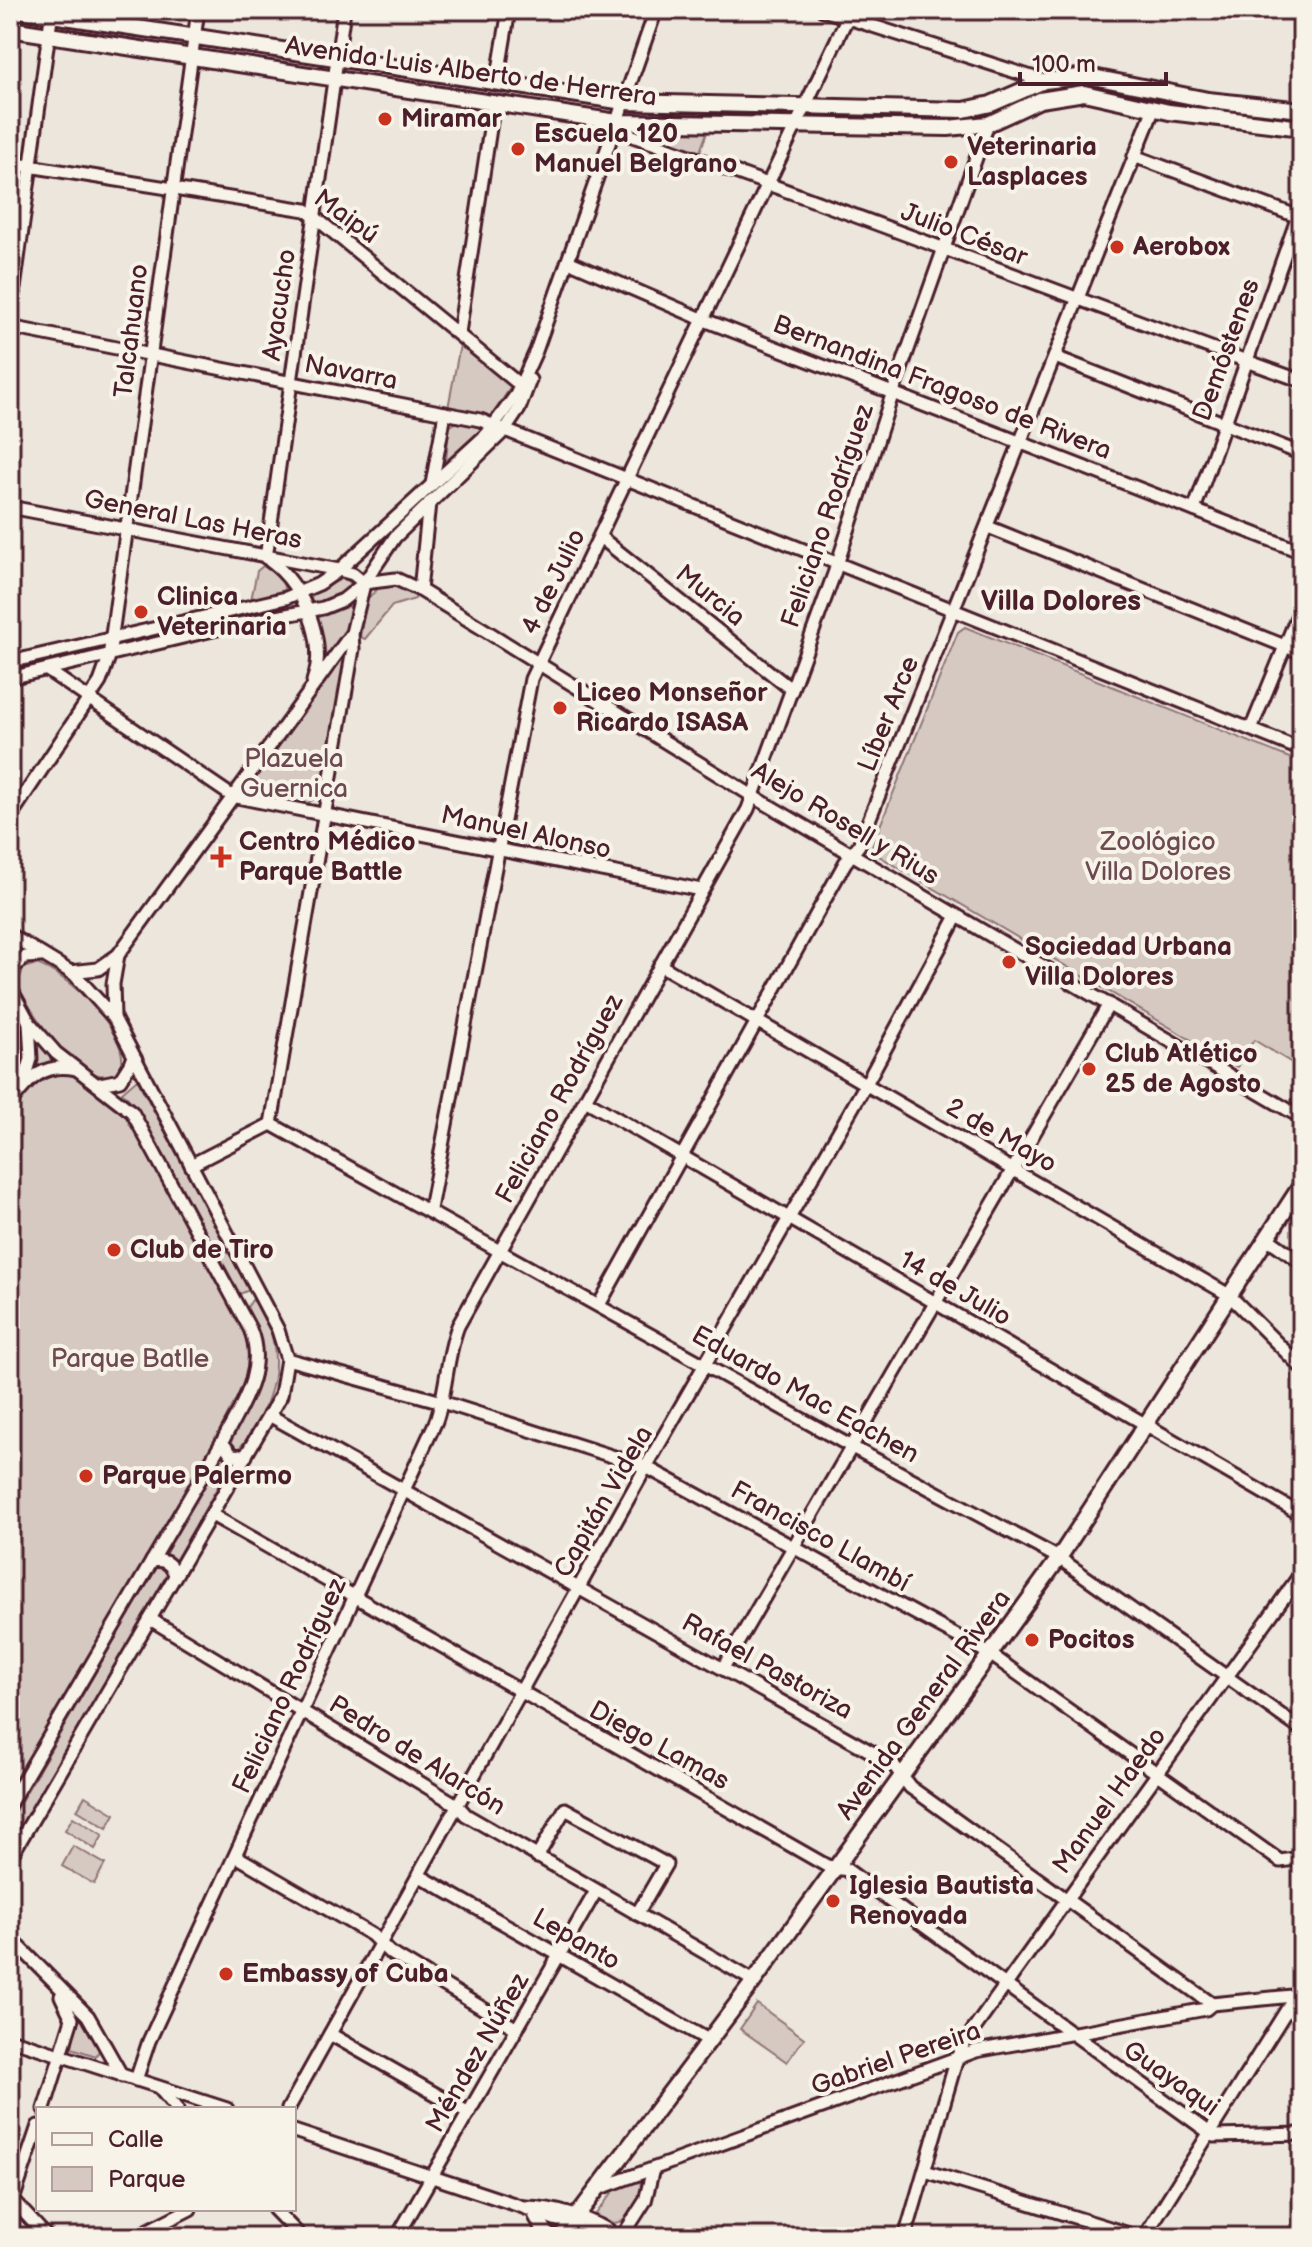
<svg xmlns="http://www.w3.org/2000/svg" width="1312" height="2247" viewBox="0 0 1312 2247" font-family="'Balsamiq Sans',sans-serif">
  <rect width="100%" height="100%" fill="#ece6dd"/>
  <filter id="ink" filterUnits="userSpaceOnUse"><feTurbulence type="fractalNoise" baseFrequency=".0125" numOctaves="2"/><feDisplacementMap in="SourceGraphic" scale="16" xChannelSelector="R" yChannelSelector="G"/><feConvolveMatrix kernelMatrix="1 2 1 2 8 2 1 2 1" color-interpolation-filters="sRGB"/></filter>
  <g filter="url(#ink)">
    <!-- green -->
    <g fill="#d5c9c2" stroke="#907476" stroke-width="2">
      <path d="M1067 83H1103L1166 99 1164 104C1074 82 1066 83 981 120L980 114 1037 89Z"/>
      <polygon points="1176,101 1302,117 1302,125 1173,107"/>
      <polygon points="634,109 783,110 784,116 700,115 634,120"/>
      <polygon points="891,114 969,115 969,122 815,121 816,116 875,118"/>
      <polygon points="631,128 708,130 699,154"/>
      <polygon points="460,345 512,385 491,417 448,408"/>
      <polygon points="457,422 484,428 446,462 449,427"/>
      <polygon points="263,566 281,578 285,590 251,600 257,571"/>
      <polygon points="345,577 351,584 338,596 316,605 311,601 312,594"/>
      <polygon points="382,585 397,586 416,596 415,599 392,606 365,639 360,637 367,599"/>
      <polygon points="294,600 298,602 295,606 118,647"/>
      <polygon points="346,605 352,608 345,634 324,663 317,617"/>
      <polygon points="965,627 1302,763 1302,1069 1254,1040 1237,1067 874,853 872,846 958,632"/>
      <polygon points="342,655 345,659 322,794 303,806 262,796 255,784 257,773"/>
      <path d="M36 964C67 973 127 1030 122 1065L114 1075C77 1085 31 1013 17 984L24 968Z"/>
      <polygon points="10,987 43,1039 117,1097 256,1343 250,1389 10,1803"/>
      <polygon points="137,1079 249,1290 240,1294 139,1110 122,1092"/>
      <path d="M252 1300C260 1305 262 1312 266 1320 287 1365 269 1415 237 1451L229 1447V1442C260 1389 276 1367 246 1309Z"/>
      <polygon points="222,1455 232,1462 175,1561 164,1555"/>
      <polygon points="161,1566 168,1571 167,1575 10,1849 10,1820 156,1568"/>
      <polygon points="85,1796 115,1814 107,1828 77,1810"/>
      <polygon points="73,1817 103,1835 95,1849 65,1830"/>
      <polygon points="73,1846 105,1864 94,1884 62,1866"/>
      <polygon points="757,2004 804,2038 787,2062 740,2029"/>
      <polygon points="78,2013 81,2013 101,2047 96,2056 72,2048"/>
      <path d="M640 2180 642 2195C626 2217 625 2229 597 2220L596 2214 615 2189Z"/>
    </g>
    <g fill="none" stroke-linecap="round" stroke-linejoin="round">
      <defs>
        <g id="minor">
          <polyline points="823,10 1044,81"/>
          <polyline points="497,82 509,10"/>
          <path d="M617 122 624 133C852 211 1075 300 1302 381"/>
          <polyline points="1134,156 1302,218"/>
          <polyline points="10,163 306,210 520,385"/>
          <polyline points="568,261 702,319 1302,552"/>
          <polyline points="10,318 52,10"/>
          <polyline points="10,327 480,420 1302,750"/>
          <polyline points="459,333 494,102"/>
          <polyline points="1055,357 1302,454"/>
          <polyline points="432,484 445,413"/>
          <polyline points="10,507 339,570 353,574 364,583"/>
          <polyline points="1194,510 1302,205"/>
          <polyline points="988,527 1302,653"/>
          <polyline points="600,537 792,690"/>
          <polyline points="266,558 344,10"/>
          <path d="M270 561C303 584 328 642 313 681"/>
          <polyline points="364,583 396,579 420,590 751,795 1302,1118"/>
          <polyline points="420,590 429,503"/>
          <polyline points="10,662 286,598 319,584 339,570 487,434 516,395 536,351 656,10"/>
          <polyline points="47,670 232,796 701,890"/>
          <polyline points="10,678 234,625 323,608 343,600 364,583 395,537 505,430 519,409 530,380"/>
          <polyline points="1251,729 1302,605"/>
          <polyline points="10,817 100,682 109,657 198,10"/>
          <polyline points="10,935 74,974 114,1018 278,1330 287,1359 281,1395 10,1858"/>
          <polyline points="660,965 1229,1295 1302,1368"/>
          <polyline points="10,970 26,957 41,956"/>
          <polyline points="70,972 98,969 118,955 352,633 364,584"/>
          <path d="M10 987 29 1022 56 1053 132 1112 250 1329C267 1370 241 1406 222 1442L10 1803"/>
          <polyline points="114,1017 113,984 118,955"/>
          <polyline points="24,1082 31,1059 29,1022"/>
          <polyline points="100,1084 120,1080 134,1058"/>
          <polyline points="585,1100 1302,1515"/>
          <path d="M10 1104C28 1079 44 1062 76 1069"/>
          <polyline points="271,1124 852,1447 1059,1558 1302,1730"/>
          <polyline points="271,1124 353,649 352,633"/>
          <polyline points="191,1165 271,1124"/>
          <polyline points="430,1209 531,679 851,10"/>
          <polyline points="1267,1238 1302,1263"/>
          <polyline points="599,1305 845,863 859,845 1154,108"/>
          <polyline points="287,1359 442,1402 646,1467 990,1654 1280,1861 1302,1858"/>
          <polyline points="269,1415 893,1764 910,1787 1212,2004"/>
          <polyline points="222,1442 232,1455 246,1456"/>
          <polyline points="212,1515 827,1866 847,1870 1214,2136 1302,2134"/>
          <path d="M152 1561C164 1559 171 1563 175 1575"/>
          <polyline points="150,1619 457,1805 466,1815 754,1981"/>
          <polyline points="723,1668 1109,1004"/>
          <polyline points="236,1856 372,1935 389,1952 517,2029"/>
          <polyline points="537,1857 565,1809 666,1864 637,1914"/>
          <polyline points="420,1876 710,2041"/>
          <polyline points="10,1937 88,2016 122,2076"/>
          <polyline points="330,2034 469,2113"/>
          <polyline points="10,2039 227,2109"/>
          <path d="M136 2080 149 2041 436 1421C447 1390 446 1357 458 1326L748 809 834 574 893 392 988 124"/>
          <polyline points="159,2088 177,2109"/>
          <polyline points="44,2109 72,2019 61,1996"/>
          <polyline points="288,2109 646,1467 866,1084 957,916"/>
          <polyline points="294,2131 523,2207 602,2237"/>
          <polyline points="925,2171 1139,2237"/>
          <polyline points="600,2188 976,2051 1206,2009 1212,2004 1302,1995"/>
          <polyline points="10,2197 47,2237"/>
          <polyline points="13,2200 38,2126"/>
          <path d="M525 2207C553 2207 596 2219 618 2237"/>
          <polyline points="274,2209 301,2237"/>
          <polyline points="135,2237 190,2209"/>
          <polyline points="397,2237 596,1891"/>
          <polyline points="622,2237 645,2201 653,2169"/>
          <polyline points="905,2237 957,2058 964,2043 1302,1572"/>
          <polyline points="1144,2237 1296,1995"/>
        </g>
        <g id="major">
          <polyline points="19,10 624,102 964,110 991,104 1044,81 1088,76 1208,100 1302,110"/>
          <polyline points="10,29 617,122 948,128 988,124 1040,100 1084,93 1169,112 1302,128"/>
          <polyline points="536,2215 548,2237"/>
          <polyline points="561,2237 754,1981 1059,1558 1302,1184"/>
        </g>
      </defs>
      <!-- minor casing -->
      <use href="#minor" stroke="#4a1f2b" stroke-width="17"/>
      <!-- major casing -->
      <use href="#major" stroke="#4a1f2b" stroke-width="20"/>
      <!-- minor -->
      <use href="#minor" stroke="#f7f3e8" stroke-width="11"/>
      <!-- major -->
      <use href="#major" stroke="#f7f3e8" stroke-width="14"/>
    </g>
  </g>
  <!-- markers -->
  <g fill="#c8321e" stroke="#f7f3e8" stroke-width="3">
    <circle cx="385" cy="119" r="8"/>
    <circle cx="518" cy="149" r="8"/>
    <circle cx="951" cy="162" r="8"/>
    <circle cx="1117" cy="247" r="8"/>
    <circle cx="141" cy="612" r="8"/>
    <circle cx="560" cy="708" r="8"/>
    <path d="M217 845h8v8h8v8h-8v8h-8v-8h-8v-8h8z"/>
    <circle cx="1009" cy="962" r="8"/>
    <circle cx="1089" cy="1069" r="8"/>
    <circle cx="114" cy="1250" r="8"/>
    <circle cx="86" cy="1476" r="8"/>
    <circle cx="1032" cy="1640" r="8"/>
    <circle cx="833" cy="1901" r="8"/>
    <circle cx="226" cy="1974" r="8"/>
  </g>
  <g text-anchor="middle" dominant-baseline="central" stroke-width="8" stroke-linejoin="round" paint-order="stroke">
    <!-- street labels -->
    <g font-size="26" fill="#4a1f2b" stroke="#f7f3e8">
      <text transform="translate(471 72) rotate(8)">Avenida Luis Alberto de Herrera</text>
      <text transform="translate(346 217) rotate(36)">Maipú</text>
      <text transform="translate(964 235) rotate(21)">Julio César</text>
      <text transform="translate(280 305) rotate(-82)">Ayacucho</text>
      <text transform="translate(132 331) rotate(-83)">Talcahuano</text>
      <text transform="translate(1227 350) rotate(-70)">Demóstenes</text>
      <text transform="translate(351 373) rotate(11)">Navarra</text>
      <text transform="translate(942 388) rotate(21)">Bernandina Fragoso de Rivera</text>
      <text transform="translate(828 516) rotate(-71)">Feliciano Rodríguez</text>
      <text transform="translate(193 520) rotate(11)">General Las Heras</text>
      <text transform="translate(554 582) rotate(-64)">4 de Julio</text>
      <text transform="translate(710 596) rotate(39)">Murcia</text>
      <text transform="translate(889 714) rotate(-68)">Líber Arce</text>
      <text transform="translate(845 824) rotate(31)">Alejo Rosell y Rius</text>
      <text transform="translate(526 833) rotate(12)">Manuel Alonso</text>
      <text transform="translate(560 1099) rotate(-61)">Feliciano Rodríguez</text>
      <text transform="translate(1001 1136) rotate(30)">2 de Mayo</text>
      <text transform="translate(955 1289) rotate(30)">14 de Julio</text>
      <text transform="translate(805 1395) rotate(29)">Eduardo Mac Eachen</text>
      <text transform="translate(604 1502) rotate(-60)">Capitán Videla</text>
      <text transform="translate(820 1537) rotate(29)">Francisco Llambí</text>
      <text transform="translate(767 1667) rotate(29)">Rafael Pastoriza</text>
      <text transform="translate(290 1686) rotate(-65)">Feliciano Rodríguez</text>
      <text transform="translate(924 1705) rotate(-54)">Avenida General Rivera</text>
      <text transform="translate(659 1746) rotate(29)">Diego Lamas</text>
      <text transform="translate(417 1756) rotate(32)">Pedro de Alarcón</text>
      <text transform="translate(1110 1801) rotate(-54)">Manuel Haedo</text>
      <text transform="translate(576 1940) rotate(30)">Lepanto</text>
      <text transform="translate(478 2053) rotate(-60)">Méndez Núñez</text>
      <text transform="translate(896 2059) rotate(-19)">Gabriel Pereira</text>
      <text transform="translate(1171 2079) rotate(35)">Guayaqui</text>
    </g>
    <!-- poi labels -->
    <g font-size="26" font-weight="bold" fill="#4a1f2b" stroke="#f7f3e8" text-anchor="start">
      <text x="401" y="119">Miramar</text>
      <text x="534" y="134">Escuela 120<tspan x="534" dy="30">Manuel Belgrano</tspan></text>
      <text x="967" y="147">Veterinaria<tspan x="967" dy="30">Lasplaces</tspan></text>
      <text x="1133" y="247">Aerobox</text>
      <text x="157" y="597">Clinica<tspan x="157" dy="30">Veterinaria</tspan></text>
      <text x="576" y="693">Liceo Monseñor<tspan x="576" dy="30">Ricardo ISASA</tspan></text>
      <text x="239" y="842">Centro Médico<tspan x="239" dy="30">Parque Battle</tspan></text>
      <text x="1025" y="947">Sociedad Urbana<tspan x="1025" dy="30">Villa Dolores</tspan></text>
      <text x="1105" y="1054">Club Atlético<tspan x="1105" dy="30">25 de Agosto</tspan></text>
      <text x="130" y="1250">Club de Tiro</text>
      <text x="102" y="1476">Parque Palermo</text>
      <text x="1048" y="1640">Pocitos</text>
      <text x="849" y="1886">Iglesia Bautista<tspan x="849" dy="30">Renovada</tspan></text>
      <text x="242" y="1974">Embassy of Cuba</text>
    </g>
    <!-- park labels -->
    <g font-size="26" fill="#6d4a51" stroke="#f7f3e8">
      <text x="294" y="759">Plazuela<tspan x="294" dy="30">Guernica</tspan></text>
      <text x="1158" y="842">Zoológico<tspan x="1158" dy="30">Villa Dolores</tspan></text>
      <text x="130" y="1359">Parque Batlle</text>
    </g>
    <!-- neighbourhood labels -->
    <g font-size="28" font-weight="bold" fill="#4a1f2b" stroke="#f7f3e8">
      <text x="1061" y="601">Villa Dolores</text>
    </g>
  </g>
  <!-- margin -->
  <rect width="1312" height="2247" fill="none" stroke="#f7f3e8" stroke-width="40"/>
  <rect x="20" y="20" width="1272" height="2207" fill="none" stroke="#4a1f2b" stroke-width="3" filter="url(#ink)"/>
  <!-- legend -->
  <rect x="36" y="2107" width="260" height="104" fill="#f7f3e8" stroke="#b29e9c" stroke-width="2"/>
  <rect x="52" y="2133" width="40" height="12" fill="#f7f3e8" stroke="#b29e9c" stroke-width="2"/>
  <text x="108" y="2147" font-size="24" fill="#4a1f2b">Calle</text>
  <rect x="52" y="2167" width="40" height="24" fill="#d5c9c2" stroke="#b29e9c" stroke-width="2"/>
  <text x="108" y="2187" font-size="24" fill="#4a1f2b">Parque</text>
  <!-- scale -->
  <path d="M1020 72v12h146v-12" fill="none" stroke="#4a1f2b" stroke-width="4"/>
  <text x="1032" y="72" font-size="24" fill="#4a1f2b" stroke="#f7f3e8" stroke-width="6" paint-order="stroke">100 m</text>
</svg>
